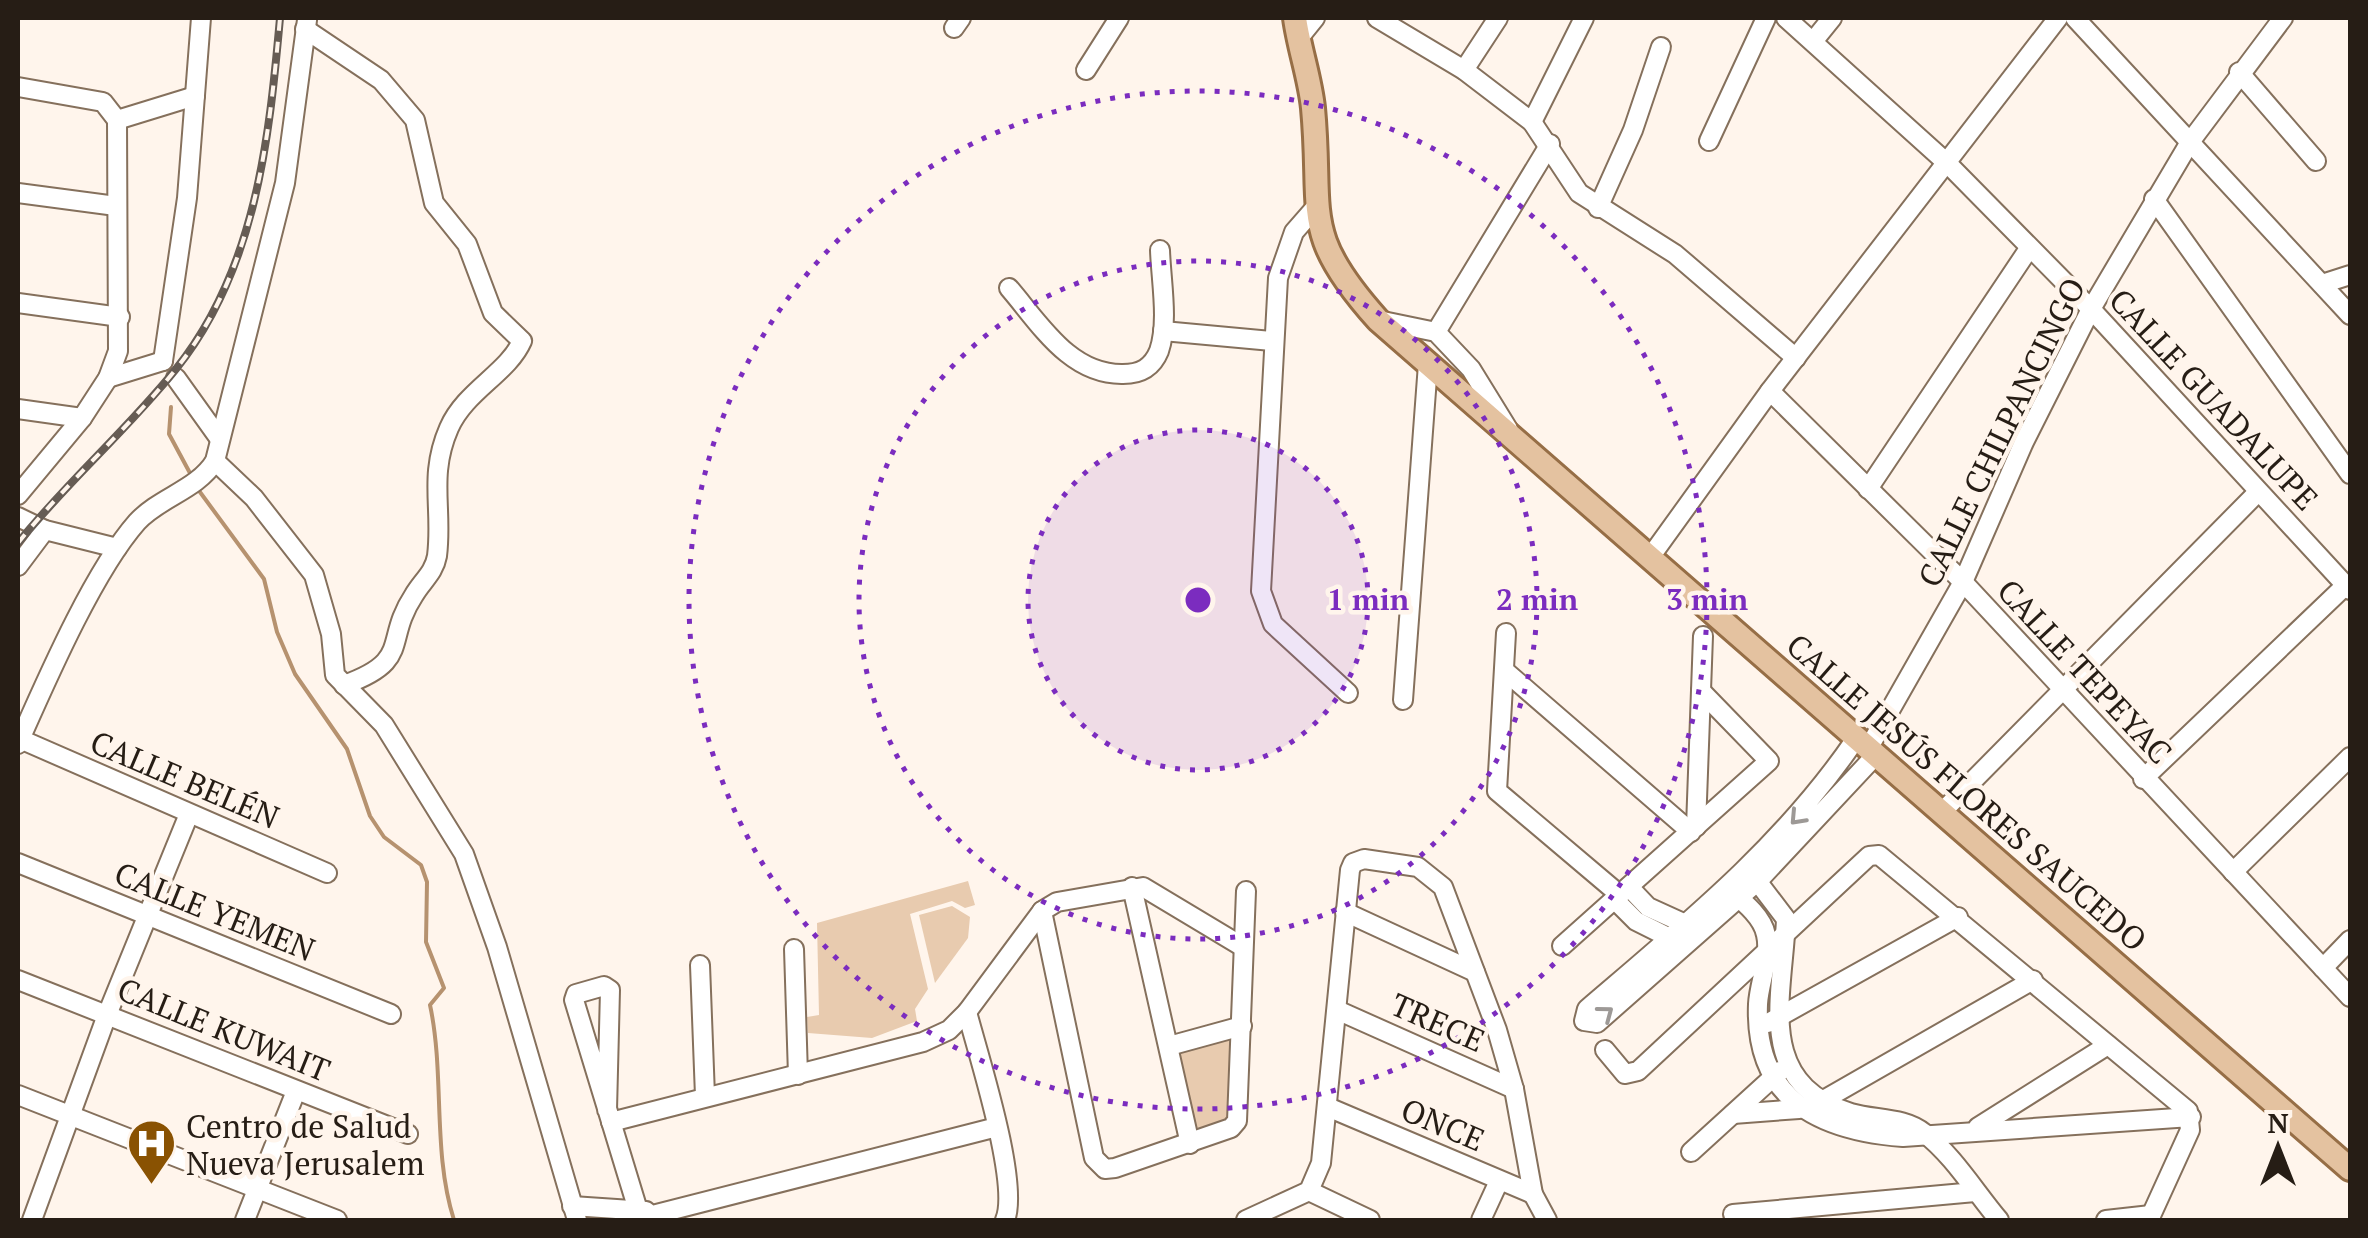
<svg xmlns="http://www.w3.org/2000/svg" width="2368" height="1238" viewBox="0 0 2368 1238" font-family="'PT Serif',serif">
  <rect width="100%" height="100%" fill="#fff5ec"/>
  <!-- green -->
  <g fill="#e8cbaf">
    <polygon points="968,881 975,905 965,908 952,901 910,914 928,989 915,1009 917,1021 872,1038 808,1033 807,1017 819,1015 817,923"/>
    <polygon points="952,906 970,917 968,938 935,983 919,915"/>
    <polygon points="1233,1034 1232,1121 1196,1131 1178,1049"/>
  </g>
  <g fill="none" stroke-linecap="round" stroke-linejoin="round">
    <!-- stream -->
    <g stroke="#b6926f" stroke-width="4">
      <polyline points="171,407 169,434 191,475"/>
      <path d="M197 488 264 579 277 632 295 674 347 749 370 816 384 837 421 865 427 882 426 942 444 988 430 1005C445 1075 432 1151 454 1220"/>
    </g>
    <defs>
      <g id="minor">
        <polyline points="1377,18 1464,70 1532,122 1579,193 1675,254 1796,358"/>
        <polyline points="1786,18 1948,164 2091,309 2350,590"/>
        <polyline points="2075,18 2350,315"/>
        <polyline points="954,28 961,18"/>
        <path d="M305 29 381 80 415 120 434 203 467 244 493 313 522 341C508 373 465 391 449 428 428 476 443 508 437 556 434 573 422 581 414 595 383 642 413 660 344 685"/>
        <polyline points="1298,39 1315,18"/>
        <polyline points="1815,39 1832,18"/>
        <polyline points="1086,70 1119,18"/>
        <polyline points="1464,70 1498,18"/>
        <polyline points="2239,72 2316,161"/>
        <polyline points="18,87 103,102 117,120 118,351 108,378 82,418 18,495"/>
        <polyline points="117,120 195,96"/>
        <polyline points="1532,122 1584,18"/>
        <polyline points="1709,141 1766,18"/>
        <polyline points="18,193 116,206"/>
        <polyline points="2154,199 2350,474"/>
        <polyline points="1315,208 1294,232 1278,278 1261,591 1273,624 1348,693"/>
        <polyline points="1598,208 1633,130 1661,47"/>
        <polyline points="2322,284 2350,275"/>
        <path d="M1009 288C1040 324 1070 375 1123 374 1140 374 1152 368 1159 351 1169 322 1161 281 1160 250"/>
        <polyline points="18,303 120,317"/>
        <polyline points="1378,320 1436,332 1471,369 1508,429"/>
        <polyline points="1163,331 1272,341"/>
        <polyline points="1436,332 1550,144"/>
        <polyline points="163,361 187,198 201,18"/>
        <polyline points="108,378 163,361"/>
        <polyline points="176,378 219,438"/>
        <polyline points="1770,391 1963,582 2350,997"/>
        <polyline points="18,409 82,418"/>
        <polyline points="215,461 254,498 314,575 331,634 335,675 384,725 464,854 497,947 577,1220"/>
        <polyline points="1868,489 2028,250"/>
        <polyline points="18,517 45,530 117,548"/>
        <polyline points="1651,556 1770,391 2058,18"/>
        <polyline points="18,566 45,530"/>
        <polyline points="1506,633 1497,791 1620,895"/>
        <polyline points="1505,671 1691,832"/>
        <polyline points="1403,700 1428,364"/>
        <polyline points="20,739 327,873"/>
        <path d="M1855 740C1782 847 1685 925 1587 1009L1584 1021 1597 1023 1758 881 1875 756"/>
        <path d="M18 744C46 681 93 572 137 522 160 497 197 490 215 461L285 183 307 20"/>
        <polyline points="1868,749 1963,582 2024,442 2091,309 2190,142 2283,18"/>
        <polyline points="2143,779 2346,585"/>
        <polyline points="1941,813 2258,492"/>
        <polyline points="1696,827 1703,636"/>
        <polyline points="18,863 391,1014"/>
        <polyline points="2233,872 2350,757"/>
        <path d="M1751 873 1786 919C1783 996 1753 1083 1851 1113 1875 1120 1905 1117 1924 1133 1953 1155 1976 1193 1999 1220"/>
        <polyline points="1132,887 1190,1144"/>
        <polyline points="1629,887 1648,907 1692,927"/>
        <path d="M1733 893C1745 903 1763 918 1766 935 1771 956 1759 983 1758 1004 1754 1100 1820 1131 1903 1137L2191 1117"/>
        <polyline points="1615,900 1636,921 1676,941"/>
        <polyline points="1042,911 1094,1158 1105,1169 1115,1168 1231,1128 1237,1121 1246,891"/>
        <polyline points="1345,912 1475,972"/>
        <polyline points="1562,946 1769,761 1701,691"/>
        <polyline points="794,949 798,1075"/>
        <polyline points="700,965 705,1096"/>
        <polyline points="2323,968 2350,940"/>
        <polyline points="18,980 408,1134"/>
        <polyline points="1337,1010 1514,1089"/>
        <path d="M967 1012C978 1054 1020 1184 1005 1220"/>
        <polyline points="1768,1023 1958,917"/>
        <polyline points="1169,1046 1242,1026"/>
        <polyline points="1605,1050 1625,1074 1638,1071 1869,856 1879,855 2188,1111 2190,1130 2149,1220"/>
        <polyline points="18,1095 337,1220"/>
        <polyline points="1330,1108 1533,1194"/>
        <polyline points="607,1110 610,990 604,986 576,994 574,1000 641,1220"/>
        <polyline points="1733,1114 1799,1109 1820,1102 2033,980"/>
        <polyline points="611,1122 923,1042 949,1030 967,1012 1042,911 1057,902 1143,887 1243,947"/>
        <polyline points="1978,1127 2108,1045"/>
        <polyline points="1691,1152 1780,1071"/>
        <polyline points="1309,1191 1370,1220"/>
        <polyline points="572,1206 646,1211"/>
        <polyline points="1733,1214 1975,1192"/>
        <polyline points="32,1220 107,1015 189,814"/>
        <polyline points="245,1220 296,1091"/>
        <polyline points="633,1220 997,1127"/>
        <polyline points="1246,1220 1309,1191 1321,1163 1350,870 1353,863 1364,859 1418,867 1443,887 1497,1030 1514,1089 1533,1194 1547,1220"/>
        <polyline points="1481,1220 1499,1181"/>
        <polyline points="2106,1220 2151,1215"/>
      </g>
      <path id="major" d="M1295 18C1299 48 1310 78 1313 108 1323 215 1299 232 1378 320L2350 1169"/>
    </defs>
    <!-- minor casing -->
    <use href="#minor" stroke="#85705c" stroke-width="22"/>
    <!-- major casing -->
    <use href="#major" stroke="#966e46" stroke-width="28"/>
    <!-- minor -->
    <use href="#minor" stroke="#fff" stroke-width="18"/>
    <!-- major -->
    <use href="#major" stroke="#e4c2a0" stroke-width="22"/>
    <defs>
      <path id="rail" d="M18 543C67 482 127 430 176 369 256 269 269 140 280 18"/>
    </defs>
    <!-- rail casing -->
    <use href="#rail" stroke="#665c54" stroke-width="8"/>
    <!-- rail -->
    <use href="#rail" stroke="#fff5ec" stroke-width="4" stroke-dasharray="11" stroke-linecap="butt"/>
  </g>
  <!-- one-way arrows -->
  <defs><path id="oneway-chevron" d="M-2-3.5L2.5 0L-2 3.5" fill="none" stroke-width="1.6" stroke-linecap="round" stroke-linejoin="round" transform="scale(2.5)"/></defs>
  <g stroke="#9d9996">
    <use href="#oneway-chevron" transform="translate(1797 818) rotate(133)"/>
    <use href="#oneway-chevron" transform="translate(1606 1013) rotate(-37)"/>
  </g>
  <!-- distance rings -->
  <circle cx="1198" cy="600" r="170" fill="#7b2cbf" fill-opacity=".12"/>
  <g fill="none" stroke="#7b2cbf" stroke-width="5" stroke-dasharray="5 10">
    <circle cx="1198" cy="600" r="170"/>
    <circle cx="1198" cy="600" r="339"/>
    <circle cx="1198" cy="600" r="509"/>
  </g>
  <!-- icons -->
  <defs>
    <symbol id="hospital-pin" viewBox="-11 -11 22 30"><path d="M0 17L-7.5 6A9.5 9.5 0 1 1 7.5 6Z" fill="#895202" stroke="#fff5ec"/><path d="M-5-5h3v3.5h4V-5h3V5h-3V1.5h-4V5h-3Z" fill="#fff"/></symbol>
  </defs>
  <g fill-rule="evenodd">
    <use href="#hospital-pin" x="124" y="1116" width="55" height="75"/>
  </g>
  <g text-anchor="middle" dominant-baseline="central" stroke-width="9" stroke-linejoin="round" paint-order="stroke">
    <!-- street labels -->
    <g font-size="32" fill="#261d15" stroke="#fff5ec">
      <text transform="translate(2214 399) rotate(47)">CALLE GUADALUPE</text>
      <text transform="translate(2001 432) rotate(-64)">CALLE CHILPANCINGO</text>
      <text transform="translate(2085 671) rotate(47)">CALLE TEPEYAC</text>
      <text transform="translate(185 779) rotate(23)">CALLE BELÉN</text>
      <text transform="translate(1967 792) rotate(41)">CALLE JESÚS FLORES SAUCEDO</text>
      <text transform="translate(215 911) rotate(22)">CALLE YEMEN</text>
      <text transform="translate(1438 1022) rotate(24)">TRECE</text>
      <text transform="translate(224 1029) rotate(22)">CALLE KUWAIT</text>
      <text transform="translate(1443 1124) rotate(23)">ONCE</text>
    </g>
    <!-- poi labels -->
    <g font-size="32" fill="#261d15" stroke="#fff5ec" text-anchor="start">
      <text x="186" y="1126">Centro de Salud<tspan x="186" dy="37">Nueva Jerusalem</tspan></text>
    </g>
  </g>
  <circle cx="1198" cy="600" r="15" fill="#7b2cbf" stroke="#fff5ec" stroke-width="5"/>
  <g font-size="30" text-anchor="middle" font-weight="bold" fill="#7b2cbf" stroke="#fff5ec" stroke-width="9" stroke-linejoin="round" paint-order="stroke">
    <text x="1368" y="610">1 min</text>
    <text x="1537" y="610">2 min</text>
    <text x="1707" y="610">3 min</text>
  </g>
  <!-- border -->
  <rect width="2368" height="1238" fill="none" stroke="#261d15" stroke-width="40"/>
  <!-- north arrow -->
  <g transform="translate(2278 1148)" stroke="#fff5ec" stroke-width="8" paint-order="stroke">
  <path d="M0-8L18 38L0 25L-18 38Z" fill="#261d15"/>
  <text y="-15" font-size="28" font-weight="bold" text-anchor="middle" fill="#261d15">N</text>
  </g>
</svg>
